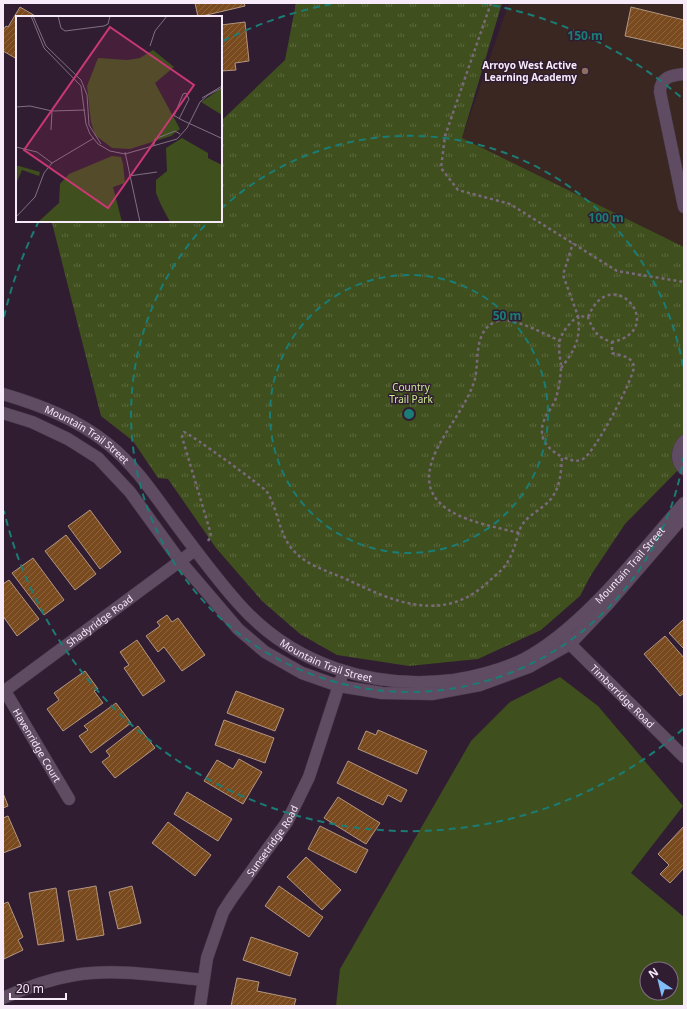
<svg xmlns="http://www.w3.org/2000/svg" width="687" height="1009" viewBox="0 0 687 1009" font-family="'Noto Sans',sans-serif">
  <defs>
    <pattern id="park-tufts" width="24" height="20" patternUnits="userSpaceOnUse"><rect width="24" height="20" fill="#3f4f1d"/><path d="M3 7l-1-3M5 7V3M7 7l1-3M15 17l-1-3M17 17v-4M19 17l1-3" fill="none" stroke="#5c683f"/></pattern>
    <pattern id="building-hatch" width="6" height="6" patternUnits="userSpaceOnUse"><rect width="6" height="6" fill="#7a4a1f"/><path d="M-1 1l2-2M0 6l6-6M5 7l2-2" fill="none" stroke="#8e6440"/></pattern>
  </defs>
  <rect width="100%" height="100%" fill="#301d32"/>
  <!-- education -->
  <polygon fill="#3a2722" points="509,3 684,3 684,247 462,138"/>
  <!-- grass -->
  <path fill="#3f4f1d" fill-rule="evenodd" d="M560 677 598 706 683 806 631 873 684 917V1006H336L340 969 471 741 510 702ZM647 969H671V993H647Z"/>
  <!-- park -->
  <polygon fill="url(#park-tufts)" points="296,3 502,3 462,138 684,247 684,464 625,524 591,575 580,596 541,630 478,659 409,666 337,655 300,634 262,601 216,548 168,479 158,478 133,441 101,416 52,223 55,221 221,221 221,121 285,60"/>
  <!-- building -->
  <g fill="url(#building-hatch)" stroke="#b29680">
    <polygon points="195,3 244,3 245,6 198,17"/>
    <polygon points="20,7 37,17 17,17 17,59 3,51 3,30 6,26 8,27"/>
    <polygon points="631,7 684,20 684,49 625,36"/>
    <polygon points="245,22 249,61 235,63 236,70 221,71 221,25"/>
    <polygon points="90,510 121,552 100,569 68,526"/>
    <polygon points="66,535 96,574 75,590 45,551"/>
    <polygon points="33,558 64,600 44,615 12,573"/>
    <polygon points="9,580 39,619 17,636 3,616 3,584"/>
    <polygon points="167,615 172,622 178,618 205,655 182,671 164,647 158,652 146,636 160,626 157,622"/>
    <polygon points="684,619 684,649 669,633"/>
    <polygon points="665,636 684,658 684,693 680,696 644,654"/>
    <polygon points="137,640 165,681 143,696 124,668 129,665 120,652"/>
    <polygon points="85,671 98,689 94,691 103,703 63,731 47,709 59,700 54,693"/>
    <polygon points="236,691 284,709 275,731 227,713"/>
    <polygon points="116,703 131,723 91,753 79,736 88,730 84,726"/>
    <polygon points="224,720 274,738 265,763 215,745"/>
    <polygon points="138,726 155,748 115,778 102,762 110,756 106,751"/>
    <polygon points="378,730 427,751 417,774 358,749 366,731 376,735"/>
    <polygon points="239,759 262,772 243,804 204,781 217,760 233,769"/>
    <polygon points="348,761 407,790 401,802 388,795 383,805 337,783"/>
    <polygon points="187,792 232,819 218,841 174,814"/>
    <polygon points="3,793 8,806 3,808"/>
    <polygon points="338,797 380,823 366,844 324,818"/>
    <polygon points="8,816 21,846 3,853 3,818"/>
    <polygon points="168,822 211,855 195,876 152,843"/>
    <polygon points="320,826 368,850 356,873 308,849"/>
    <polygon points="684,826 684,868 670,883 660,874 669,865 658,854"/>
    <polygon points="306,857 341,890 322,910 287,877"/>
    <polygon points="96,886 104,935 77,940 68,891"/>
    <polygon points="132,886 141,923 118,929 109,892"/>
    <polygon points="279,886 323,917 309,937 265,906"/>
    <polygon points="56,888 64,941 38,945 29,893"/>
    <polygon points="8,902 23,937 18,940 23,950 4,959 3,904"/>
    <polygon points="251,937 298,953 290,976 243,960"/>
    <polygon points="237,978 259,982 257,991 296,999 294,1006 231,1006"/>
  </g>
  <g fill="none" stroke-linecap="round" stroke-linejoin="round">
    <defs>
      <g id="minor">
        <path d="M684 74C672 75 660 77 660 92L684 207"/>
        <path id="s1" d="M3 394C40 405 77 419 108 444 132 463 149 487 167 512 190 543 213 575 239 604 293 665 373 690 454 680 478 676 502 670 524 659 582 629 640 553 684 503"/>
        <polyline points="3,413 32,422 68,439 98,458 130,492 180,561 238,629 265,652 302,673 339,686 382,693 432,694 480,685 529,667 570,644 609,603 684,516"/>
        <path d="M684 441C677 450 675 460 684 469"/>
        <path id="s2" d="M566 637 570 644 684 757"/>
        <path id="s3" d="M5 691 69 799"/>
        <path id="s4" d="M3 692 195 550"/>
        <path d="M3 998C27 987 50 979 75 975 114 968 164 976 203 980"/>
        <path id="s5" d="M200 1006 207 958 223 912 232 898 287 822 309 777 341 679"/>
      </g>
    </defs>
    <!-- minor casing -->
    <use href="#minor" stroke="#48394b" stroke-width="13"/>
    <!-- path -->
    <g stroke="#7a697c" stroke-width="2.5" stroke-dasharray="3 3" stroke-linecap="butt">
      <polyline points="491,3 445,136 441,168 458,190 510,204 617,271 684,282"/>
      <path d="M588 317C612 259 670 330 612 342"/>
      <path d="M561 368C575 350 581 339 578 316L588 317C593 331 598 338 612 342V353C622 356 632 356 634 367 632 382 595 452 583 459 575 463 569 459 562 457"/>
      <path d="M519 533C476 522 407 513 436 451 447 428 464 409 473 385 481 366 471 333 495 322 511 315 544 334 560 341"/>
      <path d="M208 541 211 536 210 531 182 437 184 432C189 433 264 487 267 492 278 509 279 535 293 550 308 567 329 571 348 580 394 602 442 623 486 584 493 577 502 571 507 563 514 552 516 540 520 529 525 517 537 512 546 504 560 492 561 474 562 457 554 452 546 447 543 438 538 421 551 412 556 398 559 388 561 375 561 365 560 357 558 348 560 340 563 330 570 323 578 316L563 275 573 243"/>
    </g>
    <!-- minor -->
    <use href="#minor" stroke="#5f4b62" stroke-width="12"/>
  </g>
  <!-- distance rings -->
  <g fill="none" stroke="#1b7c75" stroke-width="2" stroke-dasharray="7 5">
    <circle cx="409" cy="414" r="139"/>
    <path d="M684 455A278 278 0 1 1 207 223M221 209A278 278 0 0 1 684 373"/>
    <path d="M683 729A417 417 0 0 1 4 511M4 317A417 417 0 0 1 39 221M223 41A417 417 0 0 1 337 3M481 3A417 417 0 0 1 683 99"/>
  </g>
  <!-- markers -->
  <circle fill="#8d6e63" stroke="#301d32" stroke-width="1.5" cx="585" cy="71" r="4"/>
  <g text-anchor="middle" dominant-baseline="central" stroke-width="3" stroke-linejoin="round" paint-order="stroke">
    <!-- poi labels -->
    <g font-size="10" font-weight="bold" fill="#f7eaf9" stroke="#301d32" text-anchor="end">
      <text x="577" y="65">Arroyo West Active<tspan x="577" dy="12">Learning Academy</tspan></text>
    </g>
    <!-- park labels -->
    <g font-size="10" fill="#ccea93" stroke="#301d32">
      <text x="411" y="387">Country<tspan x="411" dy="12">Trail Park</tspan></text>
    </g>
    <!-- street labels -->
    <g font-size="10" fill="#f7eaf9" stroke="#301d32">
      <text stroke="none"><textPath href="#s1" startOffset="94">Mountain Trail Street</textPath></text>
      <text stroke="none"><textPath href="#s1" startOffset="777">Mountain Trail Street</textPath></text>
      <text stroke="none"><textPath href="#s4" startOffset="120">Shadyridge Road</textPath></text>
      <text stroke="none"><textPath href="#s1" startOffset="430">Mountain Trail Street</textPath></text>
      <text stroke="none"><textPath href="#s2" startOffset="82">Timberridge Road</textPath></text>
      <text stroke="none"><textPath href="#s3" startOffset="63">Havenridge Court</textPath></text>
      <text stroke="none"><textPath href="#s5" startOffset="184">Sunsetridge Road</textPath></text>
    </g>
  </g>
  <!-- overview -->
  <g transform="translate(16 16)">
    <rect width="206" height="206" fill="#301d32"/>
    <path d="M206 72V99L185 86ZM166 122 192 137V142L206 149V206H154L145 189 140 177V164L151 155 150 132ZM96 140 105 141 107 148 109 167 97 171 106 206H22L43 187 44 168 53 158ZM0 150H3L24 156 23 160 6 154 0 168Z" fill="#3f4f1d"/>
    <path d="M137 34 158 51 139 67 164 113 155 120 114 133 96 132 79 119 75 106 71 70 82 42 111 44 124 42Z" fill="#3f4f1d"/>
    <path fill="none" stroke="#806f82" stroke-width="1" d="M15 0 28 32 65 70 70 108 74 118 82 128 94 135 109 138 161 123 171 112 184 86 192 79 206 72M17 0 30 30 65 64 71 79 73 109 85 128M42 0 45 12 49 15 88 10 92 8 94 0M134 30 139 15 151 0M186 82 206 70M0 91 14 90 36 95 69 94M163 103 173 83 170 77 167 78 158 100H159L164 103 168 105 205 122M35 114 36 95M138 129 139 123 159 115 164 118M0 131 21 136 36 147M109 136 124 206M113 160 141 156M0 201 19 181 28 157 36 147 78 122"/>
    <path fill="#ca3873" fill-opacity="0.15" stroke="#ca3873" stroke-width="2" d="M94 11 178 69 92 192 8 134Z"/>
    <rect width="206" height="206" fill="none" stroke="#f7eaf9" stroke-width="2"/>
  </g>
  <circle cx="409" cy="414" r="6" fill="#1b7c75" stroke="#301d32" stroke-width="2"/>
  <g font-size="12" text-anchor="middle" font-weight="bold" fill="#1b7c75" stroke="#301d32" stroke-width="3" stroke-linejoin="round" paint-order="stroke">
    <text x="585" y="40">150 m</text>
    <text x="606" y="222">100 m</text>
    <text x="507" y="320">50 m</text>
  </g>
  <!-- border -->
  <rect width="687" height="1009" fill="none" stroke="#f7eaf9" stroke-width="8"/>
  <!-- north arrow -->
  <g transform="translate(659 981) rotate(325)"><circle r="19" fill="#301d32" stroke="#806f82"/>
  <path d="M0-3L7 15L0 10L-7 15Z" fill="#81bdfa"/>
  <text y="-6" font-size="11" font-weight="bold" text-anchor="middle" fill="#f7eaf9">N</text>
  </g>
  <!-- scale -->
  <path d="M10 993v6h56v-6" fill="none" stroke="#f7eaf9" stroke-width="2"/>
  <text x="16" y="993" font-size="12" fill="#f7eaf9" stroke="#301d32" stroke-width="3" paint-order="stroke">20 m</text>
</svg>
